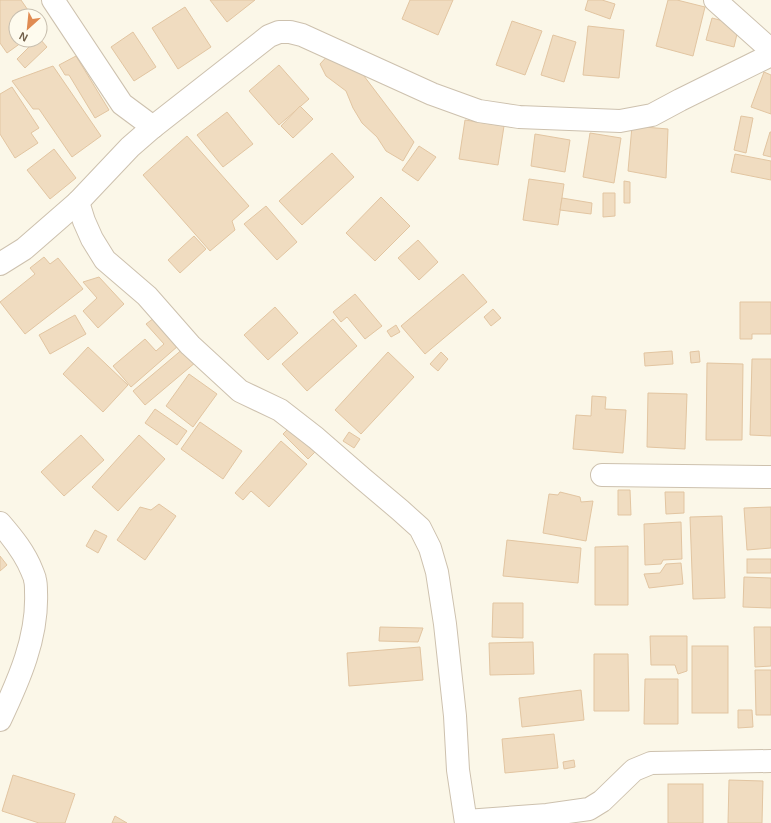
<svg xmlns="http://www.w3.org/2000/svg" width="771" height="823" viewBox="0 0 771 823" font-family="Helvetica,sans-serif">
  <rect width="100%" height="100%" fill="#fbf7e8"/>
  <!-- building -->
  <g fill="#f0dcc0" stroke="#e2c5a1">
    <polygon points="0,0 21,0 32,16 16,16 16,40 25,40 7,53 0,43"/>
    <polygon points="210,0 255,0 227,22"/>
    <polygon points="410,0 453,0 438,35 402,19"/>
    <polygon points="588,0 602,0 615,4 610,19 585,10"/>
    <polygon points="668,0 677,0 705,7 693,56 656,46"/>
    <polygon points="185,7 211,47 178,69 152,28"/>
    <polygon points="712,18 739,25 734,47 706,40"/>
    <polygon points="512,21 542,31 525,75 496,65"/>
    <polygon points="588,26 624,30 619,78 583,75"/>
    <polygon points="133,32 156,67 134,81 111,47"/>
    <polygon points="553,35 576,42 564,82 541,75"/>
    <polygon points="40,39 47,47 25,68 17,59 36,40 40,40"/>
    <polygon points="333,50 364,69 364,76 414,142 403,161 386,151 377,137 362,123 353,108 346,91 326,76 320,64"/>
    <polygon points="76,56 109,110 95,118 69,75 65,75 59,65"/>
    <polygon points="279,65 309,99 279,125 249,91"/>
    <polygon points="53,66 101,136 72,157 39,109 33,109 12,81"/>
    <polygon points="764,72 771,75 771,114 751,107"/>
    <polygon points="12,87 39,128 31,133 38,143 15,158 0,134 0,94"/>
    <polygon points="300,106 313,119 293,138 281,126"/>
    <polygon points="227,112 253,144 223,167 197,135"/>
    <polygon points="741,116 753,118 746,153 734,150"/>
    <polygon points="465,120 504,126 498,165 459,159"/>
    <polygon points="632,126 668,129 666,178 628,171"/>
    <polygon points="770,132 771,132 771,157 763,155"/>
    <polygon points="590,133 621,138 614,183 583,177"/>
    <polygon points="535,134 570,140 565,172 531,166"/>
    <polygon points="187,136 249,206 232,221 235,230 210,251 143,175"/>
    <polygon points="419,146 436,157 418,181 402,170"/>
    <polygon points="54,149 76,178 50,199 27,170"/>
    <polygon points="332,153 354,177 302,225 279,201"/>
    <polygon points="735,154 771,161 771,180 731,172"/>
    <polygon points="529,179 564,184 558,225 523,220"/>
    <polygon points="624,181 630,182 630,203 624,203"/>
    <polygon points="603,193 615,193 615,216 603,217"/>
    <polygon points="381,197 410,226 375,261 346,233"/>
    <polygon points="562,198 592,203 591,214 560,210"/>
    <polygon points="266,206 297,242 277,260 244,224"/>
    <polygon points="194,236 206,249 180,273 168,260"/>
    <polygon points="418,240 438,262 419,280 398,258"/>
    <polygon points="44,257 50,264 58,258 83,289 25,334 0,302 35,274 30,268"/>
    <polygon points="463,274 487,302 425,354 401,326"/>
    <polygon points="99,277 124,304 98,328 83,311 97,298 83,282"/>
    <polygon points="355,294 382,326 365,339 347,317 341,322 333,312"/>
    <polygon points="740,302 771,302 771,334 752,334 752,339 740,339"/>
    <polygon points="275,307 298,333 268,360 244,335"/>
    <polygon points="493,309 501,318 491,326 484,317"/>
    <polygon points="75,315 86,334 50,354 39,335"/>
    <polygon points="154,318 178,346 131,387 113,366 145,339 156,351 164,344 146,324"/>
    <polygon points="333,319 357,346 307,391 282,364"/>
    <polygon points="396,325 400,332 391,337 387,331"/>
    <polygon points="88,347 128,385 103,412 63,374"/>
    <polygon points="184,348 196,362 145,405 133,391"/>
    <polygon points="672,351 673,364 645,366 644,353"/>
    <polygon points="699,351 700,362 691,363 690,352"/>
    <polygon points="388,352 414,377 361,434 335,410"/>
    <polygon points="441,352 448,359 438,371 430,364"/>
    <polygon points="752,359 771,359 771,436 750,435"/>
    <polygon points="707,363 743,364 742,440 706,440"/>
    <polygon points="189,374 217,394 193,427 166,406"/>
    <polygon points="648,393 687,394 685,449 647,447"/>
    <polygon points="592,396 606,397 605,409 626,410 623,453 573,449 576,415 591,416"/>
    <polygon points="155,409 187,431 177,445 145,423"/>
    <polygon points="200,422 242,451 223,479 181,449"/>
    <polygon points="292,425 318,449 308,459 283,434"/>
    <polygon points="349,432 360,439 354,448 343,441"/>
    <polygon points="81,435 104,460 64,496 41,472"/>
    <polygon points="139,435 165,459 118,511 92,487"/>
    <polygon points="281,441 307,464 269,507 251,491 243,500 235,493"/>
    <polygon points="618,490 630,490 631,515 618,515"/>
    <polygon points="560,492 580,497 581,502 593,501 586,541 543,533 549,494 558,495"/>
    <polygon points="665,492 684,492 684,513 666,514"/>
    <polygon points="159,504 176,516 145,560 117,540 140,507 151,510"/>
    <polygon points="771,507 771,548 747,550 744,508"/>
    <polygon points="722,516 725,598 693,599 690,517"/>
    <polygon points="681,522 682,559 663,560 661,564 645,565 644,524"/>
    <polygon points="95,530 107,536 98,553 86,546"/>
    <polygon points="507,540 581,548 578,583 503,576"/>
    <polygon points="628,546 628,605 595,605 595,547"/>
    <polygon points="0,556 7,565 0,571"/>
    <rect x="747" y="559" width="24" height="14"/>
    <polygon points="681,563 683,584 649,588 644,574 660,573 666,564"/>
    <polygon points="744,577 771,578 771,608 743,607"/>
    <polygon points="493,603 523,603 523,638 492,637"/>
    <polygon points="380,627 423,628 418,642 379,641"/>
    <polygon points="754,627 771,627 771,666 755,667"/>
    <polygon points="650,636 687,636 687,671 678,674 675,665 651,665"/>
    <polygon points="533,642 534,674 490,675 489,643"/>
    <rect x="692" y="646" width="36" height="67"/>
    <polygon points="420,647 423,680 349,686 347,653"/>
    <polygon points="594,654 628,654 629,711 594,711"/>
    <polygon points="755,670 771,670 771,715 756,715"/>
    <polygon points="645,679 678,679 678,724 644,724"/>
    <polygon points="581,690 584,720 522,727 519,698"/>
    <polygon points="738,710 752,710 753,727 738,728"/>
    <polygon points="554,734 558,768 505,773 502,739"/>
    <polygon points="574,760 575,767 564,769 563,762"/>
    <polygon points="13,775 75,794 65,823 39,823 2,811"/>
    <polygon points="729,780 763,781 762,823 728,823"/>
    <rect x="668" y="784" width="35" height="39"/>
    <polygon points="115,816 127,823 112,823"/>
  </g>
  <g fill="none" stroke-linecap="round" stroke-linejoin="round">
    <defs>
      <g id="minor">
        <polyline points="53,0 122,104 153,127"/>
        <polyline points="715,0 771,50"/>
        <polyline points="78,202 84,221 92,239 105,260 147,296 190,345 240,391 280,410 316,438 362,478 400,510 420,528 430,548 437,572 445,624 455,716 458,770 466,823"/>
        <polyline points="0,264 24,249 78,202 130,147 153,127 269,36 279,32 290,32 302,35 432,94 479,111 519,117 620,121 652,115 680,100 771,55"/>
        <polyline points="602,475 771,477"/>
        <path d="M0 523C13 538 25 553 32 571 33 574 35 577 35 580 36 583 36 588 36 592 38 637 19 680 0 720"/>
        <polyline points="466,821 547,815 589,809 602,801 634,770 651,763 771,761"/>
      </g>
    </defs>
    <!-- minor casing -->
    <use href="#minor" stroke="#cdc1ae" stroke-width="24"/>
    <!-- minor -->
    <use href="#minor" stroke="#fff" stroke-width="22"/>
  </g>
  <!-- north arrow -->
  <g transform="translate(28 28) rotate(207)"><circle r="19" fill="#fefbee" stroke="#c7beae"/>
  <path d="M0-3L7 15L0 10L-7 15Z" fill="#e08b52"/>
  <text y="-6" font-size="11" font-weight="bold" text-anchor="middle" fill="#74624d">N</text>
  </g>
</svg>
